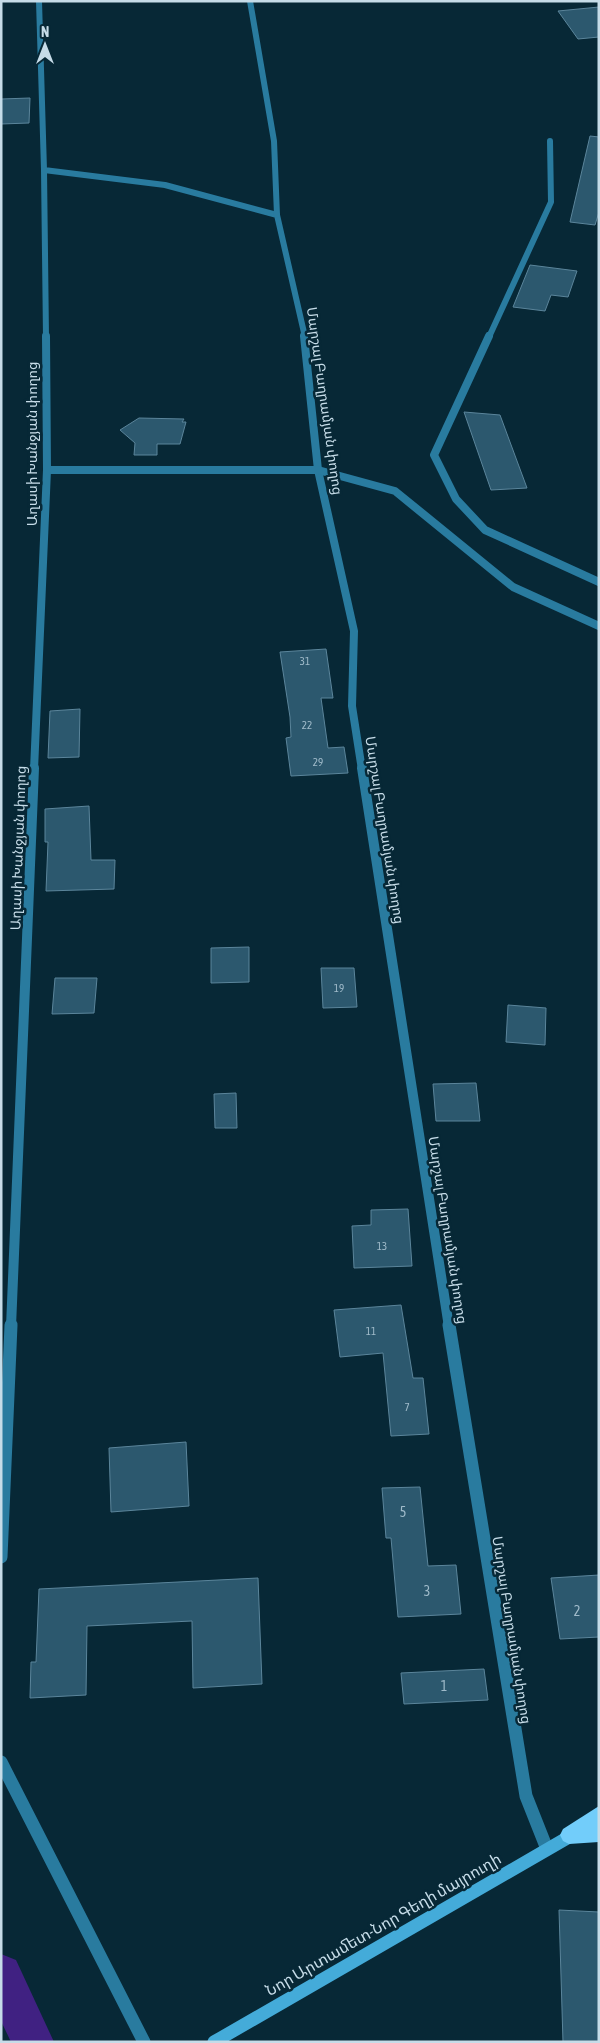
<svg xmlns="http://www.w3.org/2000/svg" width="600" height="2043" viewBox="0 0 600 2043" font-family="'Asap Condensed','Noto Sans Armenian',sans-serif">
  <rect width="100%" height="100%" fill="#072836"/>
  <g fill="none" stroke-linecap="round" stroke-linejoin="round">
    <!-- canal -->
    <polygon fill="#402182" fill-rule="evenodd" points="1,1954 16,1960 54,2042 11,2042 1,2021"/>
  </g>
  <!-- building -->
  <g fill="#2c586e" stroke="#5b859b">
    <polygon points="599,7 599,37 578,39 558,11"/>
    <polygon points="30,98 29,123 1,124 1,99"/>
    <polygon points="590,136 599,137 599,212 595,225 570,222"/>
    <polygon points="530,265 577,271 568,297 551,295 545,311 513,307"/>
    <polygon points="464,412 500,415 527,488 491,490"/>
    <polygon points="139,418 184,419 182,422 186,422 180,444 157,444 157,455 134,455 135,443 120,430"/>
    <polygon points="326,649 333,698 321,698 328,748 344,747 348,773 291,776 286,738 291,737 290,717 280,652"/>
    <polygon points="80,709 79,757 48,758 50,711"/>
    <polygon points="89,806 91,860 115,860 114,889 46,891 48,842 45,842 45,809"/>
    <polygon points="249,947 249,982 211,983 211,948"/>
    <polygon points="321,968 354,968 357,1007 323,1008"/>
    <polygon points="55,978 97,978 94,1013 52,1014"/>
    <polygon points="508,1005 546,1008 545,1045 506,1042"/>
    <polygon points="476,1083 480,1121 436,1121 433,1084"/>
    <polygon points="236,1093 237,1128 215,1128 214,1094"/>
    <polygon points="408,1209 412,1266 354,1268 352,1226 371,1225 371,1210"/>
    <polygon points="401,1305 413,1378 423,1378 429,1434 391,1436 383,1353 340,1357 334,1310"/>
    <polygon points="186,1442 189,1506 111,1512 109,1448"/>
    <polygon points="420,1487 428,1566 456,1565 461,1614 398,1617 391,1538 386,1538 382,1488"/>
    <polygon points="599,1575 599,1637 560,1639 551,1578"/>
    <polygon points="258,1578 262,1684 193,1688 192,1621 87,1626 86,1695 30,1698 31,1662 36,1662 39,1589"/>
    <polygon points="484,1669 488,1700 404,1704 401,1673"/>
    <polygon points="559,1910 599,1912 599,2042 563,2042"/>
  </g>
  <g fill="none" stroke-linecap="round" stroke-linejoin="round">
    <!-- street-far3 -->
    <g stroke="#297b9f" stroke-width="6">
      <polyline points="39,1 44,170 165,185 277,215 305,337"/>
      <polyline points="250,1 274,141 277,215"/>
      <polyline points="44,170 46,337"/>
      <polyline points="489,337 551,202 550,141"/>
    </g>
    <!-- street-far2 -->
    <g stroke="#297b9f" stroke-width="8">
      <polyline points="304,336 318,470 354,631 352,706 362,770"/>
      <polyline points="489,336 434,455 456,499 485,530 599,582"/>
      <polyline points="47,470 318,470 395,491 513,587 599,626"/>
      <polyline points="34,770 47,470 46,336"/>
    </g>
    <!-- street-far1 -->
    <g stroke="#297b9f" stroke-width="10">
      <polyline points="362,768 449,1327"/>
      <polyline points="11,1327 34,768"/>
    </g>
    <!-- street -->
    <g stroke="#297b9f" stroke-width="13">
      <polyline points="449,1325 526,1796 547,1849"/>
      <polyline points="1,1557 11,1325"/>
      <polyline points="1,1762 144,2042"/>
    </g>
    <!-- secondary -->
    <polyline stroke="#44abd9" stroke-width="13" points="214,2042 574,1834"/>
    <!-- primary -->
    <polygon fill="#72cdfa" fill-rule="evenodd" points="599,1806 599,1842 569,1844 563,1841 560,1835 563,1829"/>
  </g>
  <g text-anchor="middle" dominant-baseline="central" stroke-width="5" stroke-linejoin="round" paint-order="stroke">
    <!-- number labels -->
    <g font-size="11" fill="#a0bbca">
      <text x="305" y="661">31</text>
      <text x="307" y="725">22</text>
      <text x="318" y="762">29</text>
      <text x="339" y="988">19</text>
      <text x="382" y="1246">13</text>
      <text x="371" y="1331">11</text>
      <text x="407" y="1407">7</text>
    </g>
    <!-- street labels -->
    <g font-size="14" fill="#c6dce8" stroke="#072836">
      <text transform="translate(325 401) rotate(82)">Մարշալ Բաղրամյան փողոց</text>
      <text transform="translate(32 444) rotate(-90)">Աղասի Խանջյան փողոց</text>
      <text transform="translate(385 830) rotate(81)">Մարշալ Բաղրամյան փողոց</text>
      <text transform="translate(18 848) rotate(-88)">Աղասի Խանջյան փողոց</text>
      <text transform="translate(448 1230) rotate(81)">Մարշալ Բաղրամյան փողոց</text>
      <text transform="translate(512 1630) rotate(81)">Մարշալ Բաղրամյան փողոց</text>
    </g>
    <!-- near-number labels -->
    <g font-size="14" fill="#a0bbca">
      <text x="403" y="1512">5</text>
      <text x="427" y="1591">3</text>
      <text x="577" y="1611">2</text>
      <text x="444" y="1686">1</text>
    </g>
    <!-- near-street labels -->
    <g font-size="16" fill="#c6dce8" stroke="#072836">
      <text transform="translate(383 1924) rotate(-30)">Նոր Արտամետ-Նոր Գեղի մայրուղի</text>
    </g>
  </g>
  <!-- border -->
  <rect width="600" height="2043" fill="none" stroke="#c6dce8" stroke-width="5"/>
  <!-- north arrow -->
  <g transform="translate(45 45)" stroke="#072836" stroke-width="4" paint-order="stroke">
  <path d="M0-4L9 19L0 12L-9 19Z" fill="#c6dce8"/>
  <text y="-8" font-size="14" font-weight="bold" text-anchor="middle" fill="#c6dce8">N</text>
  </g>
</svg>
